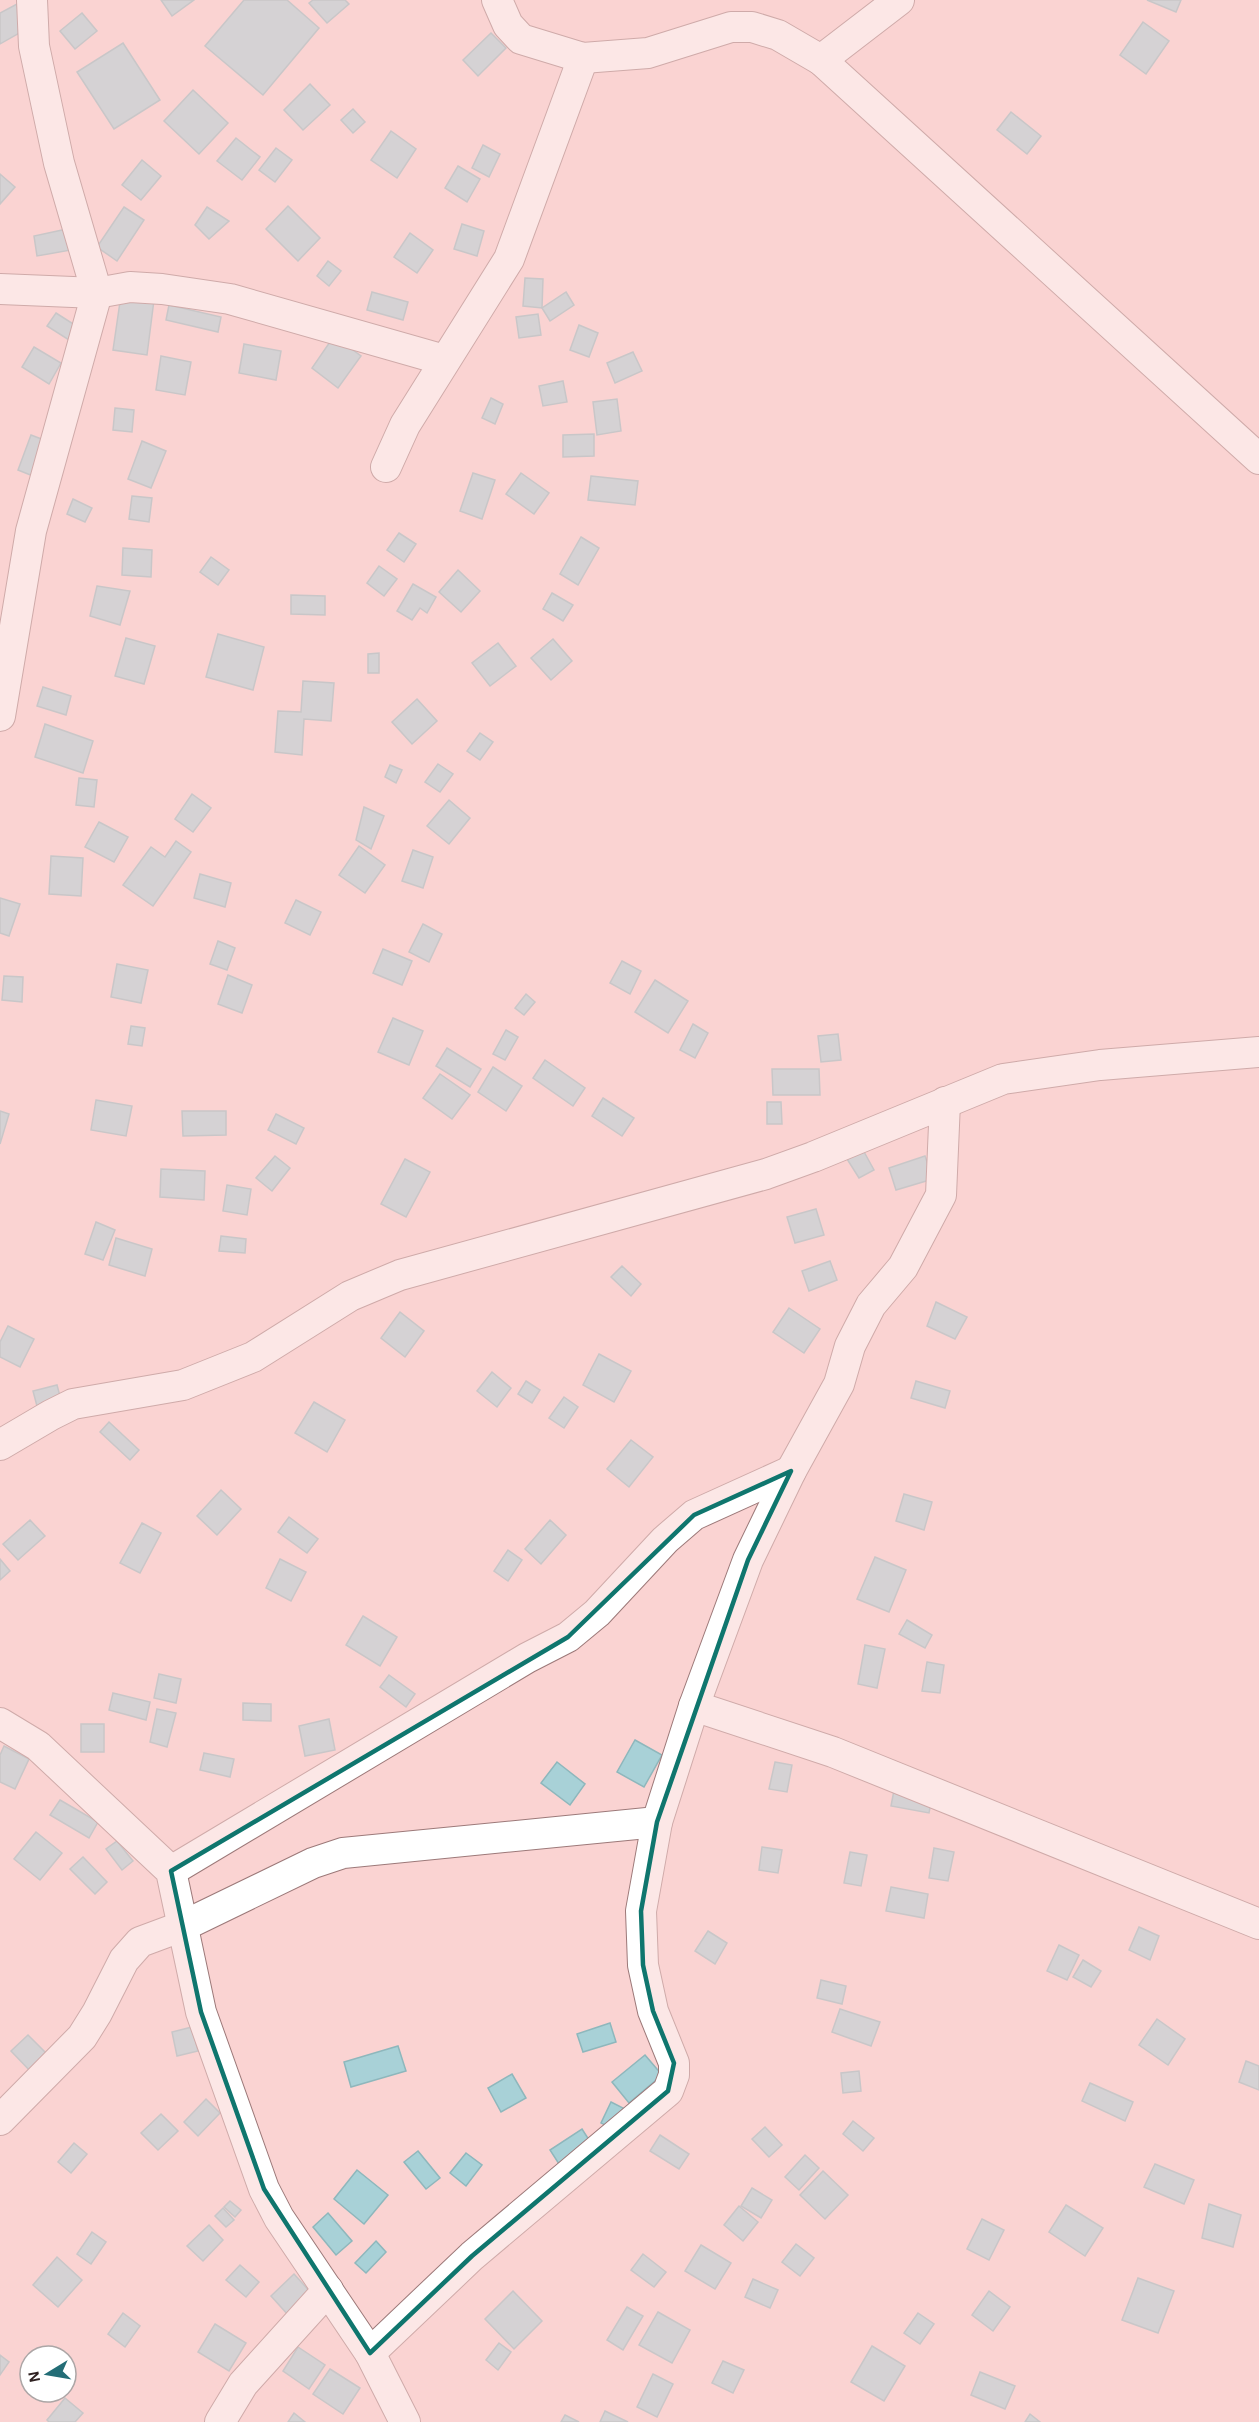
<svg xmlns="http://www.w3.org/2000/svg" width="1259" height="2422" viewBox="0 0 1259 2422" font-family="'Alegreya Sans',sans-serif">
  <rect width="100%" height="100%" fill="#fad3d2"/>
  <!-- building -->
  <g fill="#a8d1d7" stroke="#8eb7bc" stroke-width="1.5">
    <polygon points="161,0 194,0 172,16"/>
    <polygon points="244,0 287,0 319,28 263,95 205,46"/>
    <polygon points="313,0 345,0 349,4 327,23 309,3"/>
    <polygon points="1147,0 1181,0 1176,12"/>
    <polygon points="17,4 30,27 0,44 0,13"/>
    <polygon points="82,13 97,31 75,49 60,31"/>
    <polygon points="1143,22 1169,41 1146,74 1120,55"/>
    <polygon points="491,33 506,48 478,76 463,60"/>
    <polygon points="123,43 160,100 114,129 77,72"/>
    <polygon points="310,84 330,105 303,130 284,110"/>
    <polygon points="193,90 228,123 199,154 164,121"/>
    <polygon points="353,109 365,122 353,133 341,120"/>
    <polygon points="1011,112 1041,136 1027,154 997,130"/>
    <polygon points="391,131 416,149 397,178 371,160"/>
    <polygon points="236,138 260,157 242,180 217,161"/>
    <polygon points="483,145 500,154 489,177 472,168"/>
    <polygon points="276,148 292,160 275,182 259,170"/>
    <polygon points="142,160 161,176 141,200 122,185"/>
    <polygon points="458,166 480,179 467,202 445,188"/>
    <polygon points="0,174 15,187 0,204"/>
    <polygon points="288,206 320,238 298,261 266,229"/>
    <polygon points="124,207 144,220 117,261 97,247"/>
    <polygon points="207,207 229,221 209,239 195,225"/>
    <polygon points="462,224 484,231 477,256 454,249"/>
    <polygon points="67,229 71,250 37,256 34,236"/>
    <polygon points="410,233 433,250 417,273 394,257"/>
    <polygon points="328,261 341,271 329,286 317,276"/>
    <polygon points="525,278 543,279 542,308 523,306"/>
    <polygon points="372,292 408,302 403,320 367,310"/>
    <polygon points="566,292 574,305 550,321 542,308"/>
    <polygon points="121,295 154,300 147,355 113,350"/>
    <polygon points="169,305 221,317 218,332 166,320"/>
    <polygon points="56,313 78,327 69,340 47,326"/>
    <polygon points="538,314 541,335 519,338 516,317"/>
    <polygon points="579,325 598,333 589,357 570,350"/>
    <polygon points="334,336 361,356 338,388 312,368"/>
    <polygon points="244,344 281,351 276,380 239,373"/>
    <polygon points="34,347 61,363 49,384 22,367"/>
    <polygon points="633,352 642,371 615,383 607,363"/>
    <polygon points="161,356 191,362 185,395 156,390"/>
    <polygon points="563,381 567,402 543,406 539,386"/>
    <polygon points="491,398 503,404 495,424 482,418"/>
    <polygon points="617,399 621,431 597,435 593,402"/>
    <polygon points="115,408 134,410 132,432 113,430"/>
    <polygon points="594,434 594,456 563,457 563,435"/>
    <polygon points="31,435 52,443 38,478 18,470"/>
    <polygon points="142,441 166,451 151,488 128,479"/>
    <polygon points="473,473 495,480 482,519 460,511"/>
    <polygon points="521,473 549,493 534,514 506,494"/>
    <polygon points="591,476 638,481 635,505 588,500"/>
    <polygon points="132,496 152,498 149,522 129,519"/>
    <polygon points="73,499 92,508 85,522 67,514"/>
    <polygon points="399,533 416,544 404,562 387,550"/>
    <polygon points="581,537 599,548 578,585 560,574"/>
    <polygon points="123,548 152,550 151,577 122,575"/>
    <polygon points="211,557 229,570 218,585 200,572"/>
    <polygon points="379,566 397,579 384,596 367,583"/>
    <polygon points="458,570 480,591 461,612 439,592"/>
    <polygon points="413,584 436,597 427,613 420,608 412,620 397,611"/>
    <polygon points="97,586 130,591 120,625 90,616"/>
    <polygon points="552,593 573,605 563,621 543,609"/>
    <polygon points="291,595 325,596 325,615 291,614"/>
    <polygon points="218,634 264,647 253,690 206,677"/>
    <polygon points="126,638 155,646 144,684 115,676"/>
    <polygon points="553,639 572,661 551,680 531,658"/>
    <polygon points="498,643 516,666 490,686 472,663"/>
    <polygon points="379,653 379,673 368,673 368,654"/>
    <polygon points="303,681 334,683 331,721 304,719 302,755 275,752 278,711 301,712"/>
    <polygon points="43,687 71,696 66,715 37,706"/>
    <polygon points="417,699 437,721 412,744 392,722"/>
    <polygon points="45,724 93,741 83,773 35,757"/>
    <polygon points="480,733 493,742 480,760 467,751"/>
    <polygon points="438,764 453,774 440,792 425,782"/>
    <polygon points="390,765 402,770 396,783 385,777"/>
    <polygon points="79,778 97,780 94,807 76,805"/>
    <polygon points="192,794 211,808 193,832 175,819"/>
    <polygon points="449,800 470,818 449,844 427,826"/>
    <polygon points="364,807 384,816 371,849 356,840"/>
    <polygon points="99,822 128,837 114,862 85,847"/>
    <polygon points="176,841 191,852 153,906 123,885 151,847 165,857"/>
    <polygon points="359,846 385,865 365,893 339,875"/>
    <polygon points="413,850 433,857 423,888 402,881"/>
    <polygon points="51,856 83,858 81,896 49,894"/>
    <polygon points="200,874 231,883 225,907 194,898"/>
    <polygon points="0,898 20,904 9,936 0,933"/>
    <polygon points="296,900 321,912 310,935 285,923"/>
    <polygon points="423,924 442,934 429,962 409,952"/>
    <polygon points="218,941 235,948 227,970 210,964"/>
    <polygon points="383,949 412,961 402,985 373,973"/>
    <polygon points="622,961 641,971 630,994 610,983"/>
    <polygon points="117,964 148,970 141,1003 111,997"/>
    <polygon points="228,975 252,985 242,1013 218,1004"/>
    <polygon points="4,976 23,977 22,1002 2,1000"/>
    <polygon points="655,980 688,1001 668,1033 635,1012"/>
    <polygon points="526,994 535,1002 524,1015 515,1008"/>
    <polygon points="393,1018 423,1031 409,1065 378,1052"/>
    <polygon points="693,1024 708,1033 695,1058 680,1050"/>
    <polygon points="131,1026 145,1028 142,1046 128,1044"/>
    <polygon points="506,1030 518,1037 505,1060 493,1054"/>
    <polygon points="838,1034 841,1060 821,1062 818,1036"/>
    <polygon points="447,1048 481,1069 470,1087 436,1066"/>
    <polygon points="545,1060 585,1088 573,1106 533,1078"/>
    <polygon points="493,1067 522,1086 506,1111 478,1092"/>
    <polygon points="772,1069 819,1069 820,1095 773,1095"/>
    <polygon points="440,1074 470,1095 452,1119 423,1098"/>
    <polygon points="603,1098 634,1118 622,1136 592,1116"/>
    <polygon points="96,1100 132,1106 126,1136 91,1130"/>
    <polygon points="767,1102 781,1102 782,1124 767,1124"/>
    <polygon points="0,1111 9,1114 0,1144"/>
    <polygon points="182,1111 226,1111 226,1135 183,1136"/>
    <polygon points="276,1114 304,1128 296,1144 268,1130"/>
    <polygon points="863,1150 874,1170 859,1178 847,1159"/>
    <polygon points="275,1156 290,1168 272,1191 256,1178"/>
    <polygon points="925,1156 933,1179 896,1190 889,1168"/>
    <polygon points="405,1159 430,1172 406,1217 381,1204"/>
    <polygon points="161,1169 205,1171 204,1200 160,1197"/>
    <polygon points="227,1185 251,1189 247,1215 223,1211"/>
    <polygon points="816,1209 824,1235 795,1243 787,1217"/>
    <polygon points="96,1222 115,1230 103,1260 85,1254"/>
    <polygon points="221,1236 246,1239 245,1253 219,1251"/>
    <polygon points="116,1238 152,1249 145,1276 109,1265"/>
    <polygon points="830,1261 837,1280 809,1291 802,1271"/>
    <polygon points="622,1266 641,1284 631,1296 611,1277"/>
    <polygon points="936,1302 967,1317 955,1339 927,1326"/>
    <polygon points="789,1308 820,1329 804,1353 773,1332"/>
    <polygon points="400,1312 424,1331 405,1357 381,1338"/>
    <polygon points="8,1326 34,1339 20,1367 0,1357 0,1342"/>
    <polygon points="599,1354 631,1371 614,1402 583,1385"/>
    <polygon points="492,1372 511,1388 497,1407 477,1391"/>
    <polygon points="526,1381 540,1390 532,1403 518,1394"/>
    <polygon points="916,1381 950,1391 945,1408 911,1398"/>
    <polygon points="57,1385 61,1400 37,1406 33,1391"/>
    <polygon points="564,1397 578,1407 564,1428 549,1418"/>
    <polygon points="314,1402 345,1420 327,1452 295,1433"/>
    <polygon points="109,1422 139,1450 130,1460 100,1432"/>
    <polygon points="631,1440 653,1457 629,1487 607,1469"/>
    <polygon points="221,1490 241,1509 217,1535 197,1516"/>
    <polygon points="904,1494 932,1502 924,1530 896,1521"/>
    <polygon points="289,1517 318,1539 307,1553 278,1532"/>
    <polygon points="30,1520 45,1536 18,1560 3,1544"/>
    <polygon points="550,1520 566,1535 541,1564 525,1549"/>
    <polygon points="142,1523 161,1533 140,1573 120,1563"/>
    <polygon points="508,1550 522,1560 508,1581 494,1571"/>
    <polygon points="875,1557 906,1570 889,1612 857,1599"/>
    <polygon points="0,1559 10,1571 0,1580"/>
    <polygon points="280,1559 306,1572 291,1601 266,1588"/>
    <polygon points="363,1616 397,1637 380,1666 346,1645"/>
    <polygon points="907,1620 932,1635 925,1648 899,1634"/>
    <polygon points="865,1645 885,1649 877,1688 858,1684"/>
    <polygon points="927,1662 944,1665 940,1693 922,1691"/>
    <polygon points="159,1674 181,1679 176,1703 154,1698"/>
    <polygon points="389,1675 415,1694 406,1707 380,1687"/>
    <polygon points="113,1693 150,1702 146,1720 109,1710"/>
    <polygon points="243,1703 271,1704 271,1721 243,1720"/>
    <polygon points="157,1709 176,1713 167,1747 150,1742"/>
    <polygon points="329,1719 335,1750 305,1756 299,1726"/>
    <rect x="81" y="1724" width="23" height="28"/>
    <polygon points="635,1740 662,1755 644,1787 617,1772"/>
    <polygon points="4,1746 29,1759 15,1789 0,1782 0,1755"/>
    <polygon points="204,1753 234,1759 230,1777 200,1770"/>
    <polygon points="557,1762 585,1784 570,1805 541,1783"/>
    <polygon points="775,1762 792,1765 787,1792 769,1789"/>
    <polygon points="895,1785 933,1792 929,1813 891,1806"/>
    <polygon points="60,1800 98,1822 89,1838 50,1815"/>
    <polygon points="36,1832 62,1853 40,1880 14,1859"/>
    <polygon points="117,1841 133,1861 122,1870 106,1849"/>
    <polygon points="762,1847 782,1850 778,1873 759,1870"/>
    <polygon points="934,1848 954,1852 948,1881 929,1878"/>
    <polygon points="850,1852 867,1855 861,1886 844,1883"/>
    <polygon points="83,1857 107,1882 95,1894 70,1869"/>
    <polygon points="891,1887 928,1894 924,1918 886,1911"/>
    <polygon points="1139,1927 1159,1936 1150,1960 1129,1950"/>
    <polygon points="708,1931 727,1943 715,1964 695,1951"/>
    <polygon points="1059,1945 1079,1955 1067,1980 1047,1971"/>
    <polygon points="1083,1960 1101,1971 1091,1987 1073,1977"/>
    <polygon points="821,1980 846,1986 842,2004 817,1998"/>
    <polygon points="840,2009 880,2022 871,2046 832,2032"/>
    <polygon points="1157,2019 1185,2039 1168,2065 1139,2045"/>
    <polygon points="610,2023 616,2042 583,2052 577,2034"/>
    <polygon points="192,2027 198,2051 177,2056 172,2032"/>
    <polygon points="28,2035 50,2057 33,2074 11,2051"/>
    <polygon points="398,2046 406,2071 351,2087 344,2062"/>
    <polygon points="645,2055 662,2075 629,2103 612,2082"/>
    <polygon points="1246,2061 1259,2066 1259,2090 1239,2082"/>
    <polygon points="859,2071 861,2091 843,2093 841,2073"/>
    <polygon points="512,2074 526,2098 501,2112 488,2088"/>
    <polygon points="1090,2083 1133,2102 1125,2121 1082,2101"/>
    <polygon points="206,2099 220,2113 198,2136 184,2122"/>
    <polygon points="611,2102 625,2109 615,2130 601,2123"/>
    <polygon points="161,2114 178,2131 158,2150 141,2133"/>
    <polygon points="853,2121 874,2138 863,2151 843,2134"/>
    <polygon points="765,2127 782,2145 769,2157 752,2139"/>
    <polygon points="582,2129 591,2143 559,2164 550,2150"/>
    <polygon points="660,2135 689,2154 679,2169 650,2151"/>
    <polygon points="74,2143 87,2154 71,2173 58,2162"/>
    <polygon points="418,2151 440,2178 426,2189 404,2162"/>
    <polygon points="466,2153 482,2165 466,2186 450,2173"/>
    <polygon points="805,2155 819,2168 799,2190 785,2177"/>
    <polygon points="1155,2164 1194,2180 1184,2204 1144,2187"/>
    <polygon points="357,2170 388,2195 364,2224 334,2199"/>
    <polygon points="823,2171 848,2195 825,2219 800,2195"/>
    <polygon points="752,2188 772,2200 761,2218 741,2206"/>
    <polygon points="230,2201 241,2210 235,2217 224,2207"/>
    <polygon points="1209,2204 1241,2215 1233,2247 1202,2238"/>
    <polygon points="1066,2205 1103,2228 1085,2256 1049,2232"/>
    <polygon points="739,2206 758,2222 743,2241 724,2225"/>
    <polygon points="223,2208 234,2220 226,2227 215,2216"/>
    <polygon points="328,2213 352,2241 336,2255 313,2227"/>
    <polygon points="982,2219 1004,2230 989,2260 967,2249"/>
    <polygon points="209,2225 223,2240 203,2261 187,2246"/>
    <polygon points="92,2232 106,2242 91,2264 77,2254"/>
    <polygon points="376,2241 386,2252 366,2273 355,2263"/>
    <polygon points="796,2244 814,2258 800,2276 782,2262"/>
    <polygon points="701,2245 731,2263 715,2289 685,2271"/>
    <polygon points="643,2254 666,2272 654,2287 631,2270"/>
    <polygon points="57,2257 82,2280 58,2307 33,2285"/>
    <polygon points="240,2265 259,2282 246,2297 226,2280"/>
    <polygon points="294,2274 313,2295 289,2316 271,2296"/>
    <polygon points="1138,2278 1174,2291 1158,2333 1122,2320"/>
    <polygon points="753,2279 778,2290 770,2308 745,2297"/>
    <polygon points="513,2291 542,2321 514,2349 485,2319"/>
    <polygon points="989,2291 1010,2307 993,2331 972,2315"/>
    <polygon points="627,2307 643,2316 623,2350 607,2340"/>
    <polygon points="658,2312 690,2330 672,2363 639,2345"/>
    <polygon points="123,2313 140,2326 125,2347 108,2334"/>
    <polygon points="918,2313 934,2324 920,2344 904,2333"/>
    <polygon points="215,2324 246,2343 229,2371 198,2352"/>
    <polygon points="499,2343 511,2352 498,2370 486,2360"/>
    <polygon points="872,2346 905,2366 884,2401 851,2382"/>
    <polygon points="298,2347 325,2365 309,2389 283,2371"/>
    <polygon points="0,2355 9,2362 0,2375"/>
    <polygon points="723,2361 744,2370 733,2393 712,2383"/>
    <polygon points="330,2369 360,2388 343,2414 313,2394"/>
    <polygon points="980,2372 1015,2386 1005,2409 971,2395"/>
    <polygon points="653,2374 673,2384 657,2417 637,2407"/>
    <polygon points="65,2398 83,2413 75,2422 49,2422 47,2420"/>
    <polygon points="605,2411 628,2422 600,2422"/>
    <polygon points="294,2413 305,2422 288,2422"/>
    <polygon points="1030,2414 1040,2422 1025,2422"/>
    <polygon points="565,2415 579,2422 561,2422"/>
  </g>
  <g fill="none" stroke-linecap="round" stroke-linejoin="round">
    <defs>
      <g id="minor">
        <polyline points="497,0 508,25 521,39 583,58 648,53 731,27 752,27 778,35 821,60 1259,459"/>
        <polyline points="821,60 899,0"/>
        <polyline points="0,289 97,293 130,287 162,289 230,299 444,360"/>
        <polyline points="386,467 405,425 509,259 583,58"/>
        <polyline points="0,716 31,531 97,293 59,163 34,46 32,0"/>
        <polyline points="0,1445 51,1415 73,1404 183,1385 253,1357 350,1296 400,1275 766,1174 813,1157 1003,1079 1100,1065 1259,1052"/>
        <polyline points="694,1706 833,1752 1259,1924"/>
        <polyline points="0,1723 38,1746 171,1871 201,2012 264,2189 279,2218 370,2353 405,2422"/>
        <polyline points="171,1871 527,1658 568,1637 597,1613 665,1540 694,1515 791,1471"/>
        <polyline points="0,2120 82,2037 97,2013 124,1960 140,1942 183,1926 313,1863 343,1853 657,1822"/>
        <polyline points="370,2353 472,2256 668,2091 674,2075 674,2063 653,2011 643,1965 641,1911 657,1822 694,1706 748,1560 791,1471 839,1384 850,1346 871,1305 903,1267 941,1195 945,1102"/>
        <polyline points="220,2422 243,2384 328,2290"/>
      </g>
    </defs>
    <!-- minor casing -->
    <use href="#minor" stroke="#9c7979" stroke-width="32"/>
    <!-- minor -->
    <use href="#minor" stroke="#fff" stroke-width="30"/>
  </g>
  <!-- marked area -->
  <path d="M0 0H1259V2422H0ZM791 1471 748 1560 657 1822 641 1911 643 1965 653 2011 674 2063 668 2091 472 2256 370 2353 264 2189 201 2012 171 1871 568 1637 694 1515Z" fill="#fad3d2" fill-opacity=".55" fill-rule="evenodd"/>
  <path fill="none" stroke="#0f766e" stroke-width="4.5" stroke-linejoin="round" d="M791 1471 748 1560 657 1822 641 1911 643 1965 653 2011 674 2063 668 2091 472 2256 370 2353 264 2189 201 2012 171 1871 568 1637 694 1515Z"/>
  <!-- north arrow -->
  <g transform="translate(48 2374) rotate(259)"><circle r="28" fill="#ffffff" stroke="#aca6a6" stroke-width="1.5"/>
  <path d="M0-4.5L10 22L0 15L-10 22Z" fill="#236d76"/>
  <text y="-9" font-size="16" font-weight="bold" text-anchor="middle" fill="#2f2121">N</text>
  </g>
</svg>
